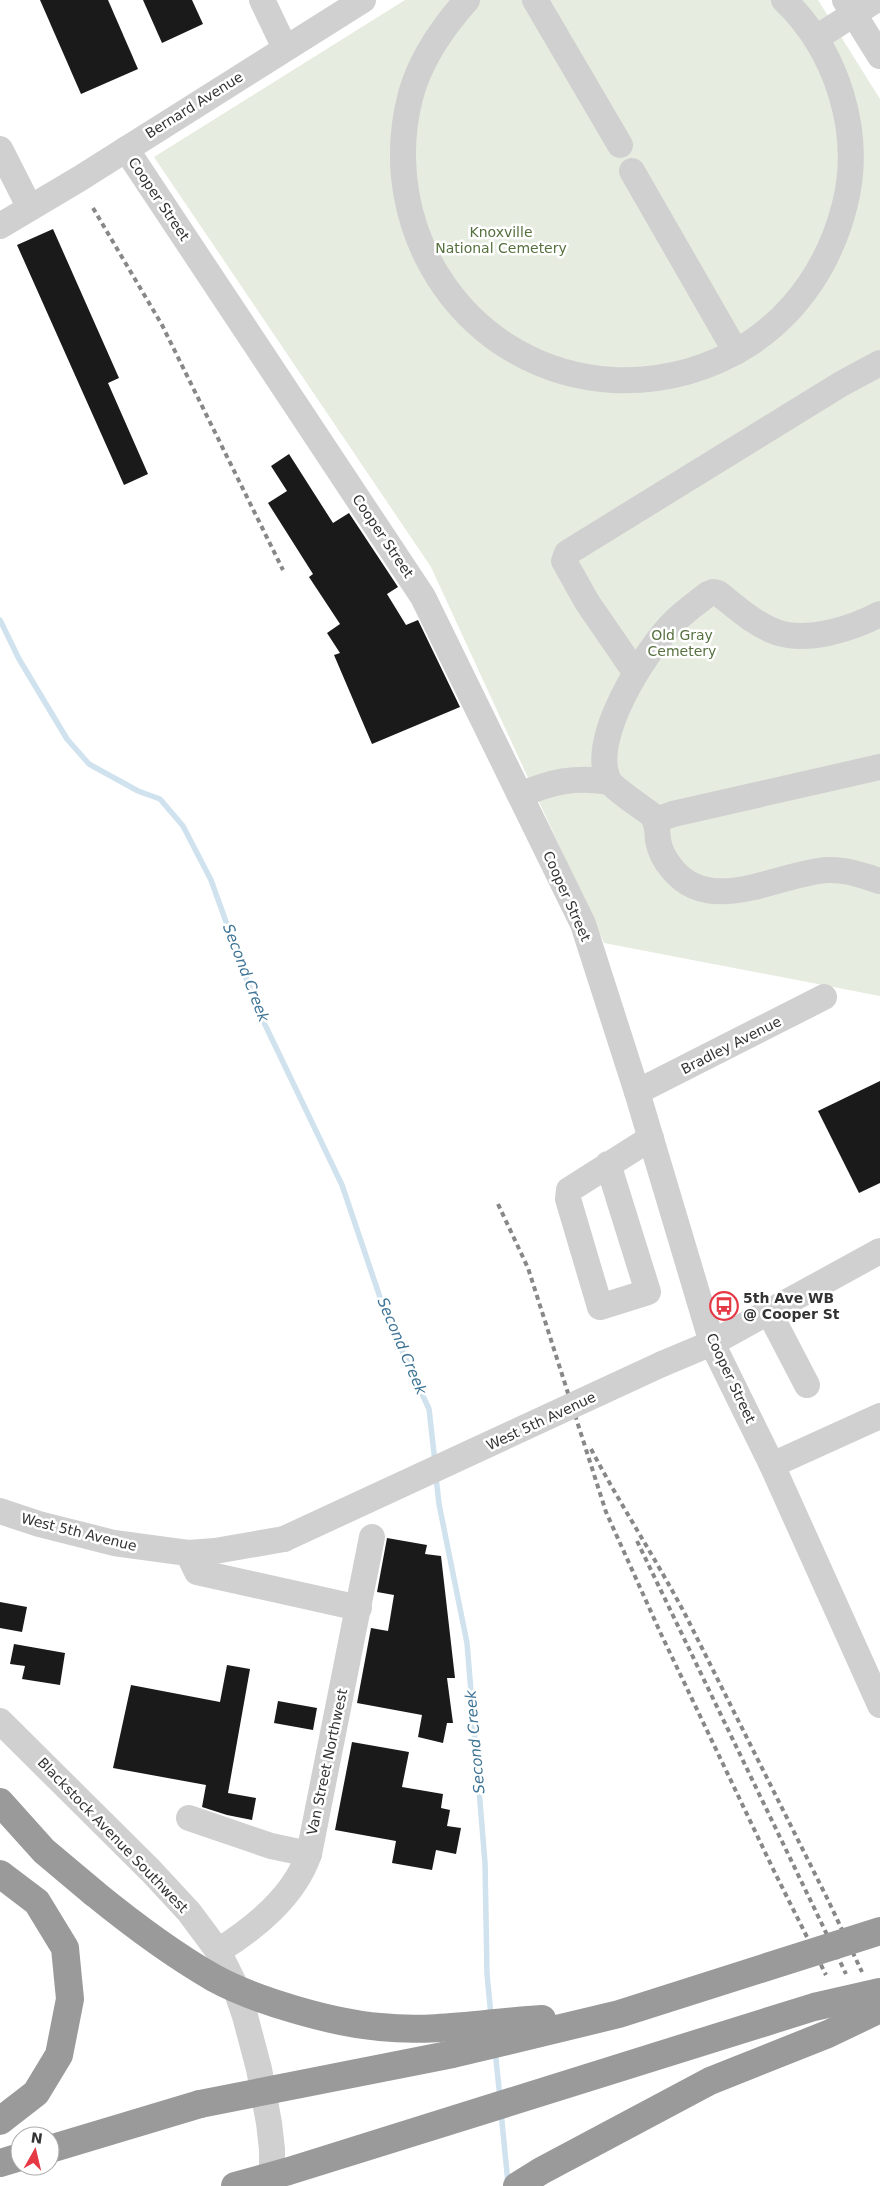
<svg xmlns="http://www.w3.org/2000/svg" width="880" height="2186" viewBox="0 0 880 2186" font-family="'DejaVu Sans',sans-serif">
  <rect width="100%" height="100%" fill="#fff"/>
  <!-- green -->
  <polygon fill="#e6ecdf" points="405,0 818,0 880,99 880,996 604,943 431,567 154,157"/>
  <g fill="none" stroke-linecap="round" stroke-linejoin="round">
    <!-- stream -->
    <g stroke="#cfe2ee" stroke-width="5.5">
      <polyline points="0,620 19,659 67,739 89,764 138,791 160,799 183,826 211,880 257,1008 342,1185 387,1318 429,1409 435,1462"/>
      <polyline points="436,1477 439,1504 467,1643 485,1863 487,1974 491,2016"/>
      <polyline points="495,2050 500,2098"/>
      <polyline points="501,2112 508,2183"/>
    </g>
  </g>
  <!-- building -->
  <g fill="#1a1a1a">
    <polygon points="40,0 108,0 138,69 81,94"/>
    <polygon points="143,0 192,0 203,24 162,43"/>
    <polygon points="53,229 119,378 108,383 148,474 124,485 17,245"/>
    <polygon points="289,454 333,523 349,513 398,587 387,594 406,625 418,620 460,707 372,744 334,655 340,653 327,633 340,624 309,577 313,574 268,503 287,491 271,466"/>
    <polygon points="880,1081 880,1183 859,1193 818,1111"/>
    <polygon points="387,1538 427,1545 425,1554 441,1556 455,1678 447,1678 453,1723 447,1723 443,1743 418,1737 422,1715 357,1703 371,1628 388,1631 394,1595 377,1592"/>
    <polygon points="0,1602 27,1607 22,1632 0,1628"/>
    <polygon points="14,1644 65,1653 60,1685 22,1679 25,1666 10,1664"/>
    <polygon points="227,1665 250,1669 228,1793 256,1798 252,1820 227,1815 202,1807 206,1785 113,1768 131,1685 220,1702"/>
    <polygon points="278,1701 317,1708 313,1730 274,1723"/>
    <polygon points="352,1742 409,1752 402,1787 443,1794 441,1808 450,1810 447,1826 461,1828 456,1854 436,1850 432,1870 392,1863 396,1841 335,1830"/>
  </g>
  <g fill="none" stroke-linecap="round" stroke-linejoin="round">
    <!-- minor -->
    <g stroke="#d0d0d0" stroke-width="26">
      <polyline points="262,0 285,48"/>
      <path d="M467 0C442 28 421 58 411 94 374 232 469 372 613 380 662 382 708 370 749 344 799 311 831 261 845 204 863 132 837 51 784 0"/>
      <polyline points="535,0 620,145"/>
      <polyline points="845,0 880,56"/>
      <polyline points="816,38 876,0"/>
      <polyline points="0,149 30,208"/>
      <polyline points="126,149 423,597 583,924 637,1092 712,1343 772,1465 880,1705"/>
      <polyline points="632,171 736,352"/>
      <polyline points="0,226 79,179 363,0"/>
      <path d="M880 614C852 629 807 643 776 632 754 624 736 607 718 593L713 592 708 594C695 604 681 614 670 626 643 656 590 738 608 779 612 788 643 808 652 815 658 823 657 831 658 840 660 852 666 862 673 870 712 917 781 872 828 870 845 869 864 876 880 881"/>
      <polyline points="635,672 587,602 564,561 567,553 841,384 880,363"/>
      <path d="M520 795C551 782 575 776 609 782"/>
      <polyline points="656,820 673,814 880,767"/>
      <polyline points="637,1092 824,997"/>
      <polyline points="608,1164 648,1292 600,1307 568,1199 569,1190 651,1138"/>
      <polyline points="769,1312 807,1385"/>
      <polyline points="662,1364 712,1343 880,1251"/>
      <polyline points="772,1465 880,1416"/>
      <polyline points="0,1511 39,1524 114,1543 188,1553 215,1551 284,1539"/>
      <polyline points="188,1553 197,1572 359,1608"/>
      <polyline points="0,1721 151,1871 189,1912 218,1951 233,1981 245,2016 259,2069 269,2123 272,2149 272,2186"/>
      <polyline points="189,1818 271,1846 309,1854"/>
      <path d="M218 1951C255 1928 294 1897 309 1854L372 1537"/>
    </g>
    <!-- highway -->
    <g stroke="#9a9a9a" stroke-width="28">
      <polyline points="0,1802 44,1851 94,1893"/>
      <polyline points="0,1874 37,1902 65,1948 70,1999 59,2055 36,2093 0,2121"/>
      <polyline points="50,2149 200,2104"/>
      <polyline points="0,2163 20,2157"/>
      <polyline points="517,2186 541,2171 710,2081 828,2034 880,2009"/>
    </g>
    <!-- rail -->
    <g stroke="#888" stroke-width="4" stroke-dasharray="5 4" stroke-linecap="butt">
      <polyline points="93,208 162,325 283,570"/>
      <polyline points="498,1204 528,1268 606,1512 661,1634 774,1871 826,1975"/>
      <path d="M591 1449C621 1506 656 1559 686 1616L828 1900 862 1972"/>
      <polyline points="637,1541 846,1974"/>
    </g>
    <!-- minor-bridge -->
    <polyline stroke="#d0d0d0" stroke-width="26" points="284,1539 662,1364"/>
    <!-- highway-bridge -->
    <g stroke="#9a9a9a" stroke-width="28">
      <path d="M94 1893C132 1924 172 1954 214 1978 256 2001 333 2023 380 2027 435 2033 488 2022 542 2019"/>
      <polyline points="200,2104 453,2054 619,2014 880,1931"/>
      <polyline points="235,2186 289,2171 814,2007 880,1992"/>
    </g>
  </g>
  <!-- icons -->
  <defs>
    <symbol id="bus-ring" viewBox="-11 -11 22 22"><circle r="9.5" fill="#fff" stroke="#e63946" stroke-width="1.5"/><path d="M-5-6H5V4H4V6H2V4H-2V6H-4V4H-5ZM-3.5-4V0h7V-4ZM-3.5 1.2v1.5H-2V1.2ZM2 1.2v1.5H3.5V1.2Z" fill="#e63946"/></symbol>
  </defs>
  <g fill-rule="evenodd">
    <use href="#bus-ring" x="708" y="1290" width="32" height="32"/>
  </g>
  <g text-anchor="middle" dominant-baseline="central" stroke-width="5" stroke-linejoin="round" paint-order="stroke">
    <!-- street labels -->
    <g font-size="14" fill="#333" stroke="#fff">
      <text transform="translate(194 105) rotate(-32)">Bernard Avenue</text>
      <text transform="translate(159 199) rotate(56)">Cooper Street</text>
      <text transform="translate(383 536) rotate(56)">Cooper Street</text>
      <text transform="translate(567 896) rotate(66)">Cooper Street</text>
      <text transform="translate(731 1045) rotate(-27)">Bradley Avenue</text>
      <text transform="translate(731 1378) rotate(65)">Cooper Street</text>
      <text transform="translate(541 1421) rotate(-25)">West 5th Avenue</text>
      <text transform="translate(79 1532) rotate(14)">West 5th Avenue</text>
      <text transform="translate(327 1762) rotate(-78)">Van Street Northwest</text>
      <text transform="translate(113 1835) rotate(46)">Blackstock Avenue Southwest</text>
    </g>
    <!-- park labels -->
    <g font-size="14" fill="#56703f" stroke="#fff">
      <text x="501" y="232">Knoxville<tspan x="501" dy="16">National Cemetery</tspan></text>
      <text x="682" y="635">Old Gray<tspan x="682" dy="16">Cemetery</tspan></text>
    </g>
    <!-- poi labels -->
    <g font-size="14" font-weight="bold" fill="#333" stroke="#fff" text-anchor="start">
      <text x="743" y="1298">5th Ave WB<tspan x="743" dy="16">@ Cooper St</tspan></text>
    </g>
    <!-- water labels -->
    <g font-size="15" font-style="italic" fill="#3f7597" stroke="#fff">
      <text transform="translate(246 973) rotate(69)">Second Creek</text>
      <text transform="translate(402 1346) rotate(67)">Second Creek</text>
      <text transform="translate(475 1742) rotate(-95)">Second Creek</text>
    </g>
  </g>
  <!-- north arrow -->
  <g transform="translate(35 2151) rotate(8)"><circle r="24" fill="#ffffff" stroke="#adadad"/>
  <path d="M0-4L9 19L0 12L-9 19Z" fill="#e63946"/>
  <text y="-8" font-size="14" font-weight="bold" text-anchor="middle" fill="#333333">N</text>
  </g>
</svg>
